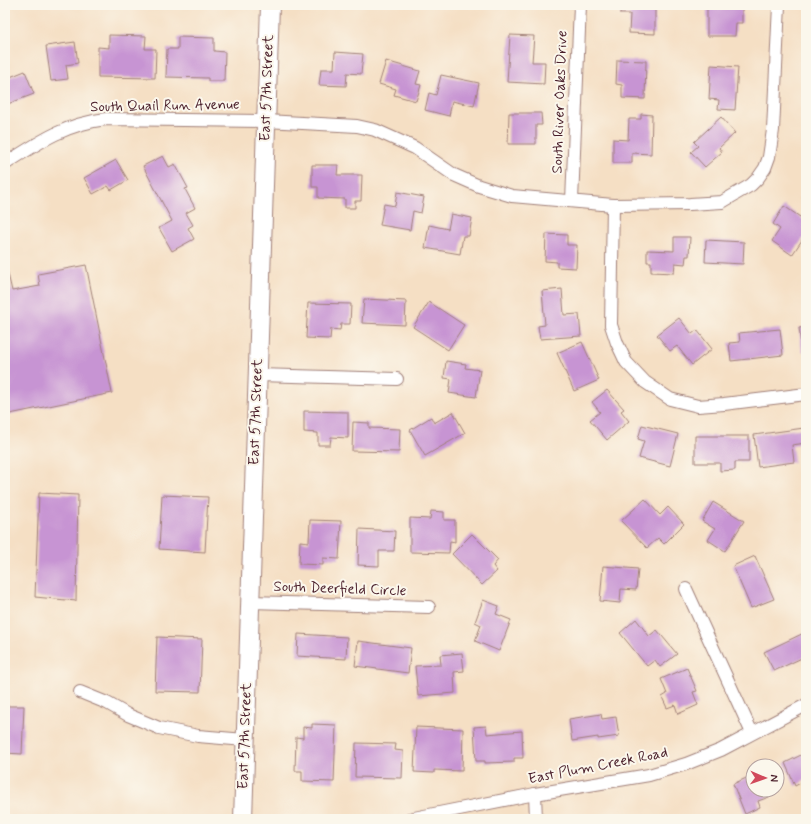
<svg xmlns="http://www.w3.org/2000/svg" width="811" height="824" viewBox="0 0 811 824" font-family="Mynerve,sans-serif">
  <rect width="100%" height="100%" fill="#fbf7ec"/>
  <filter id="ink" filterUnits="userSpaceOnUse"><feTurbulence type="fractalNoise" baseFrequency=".025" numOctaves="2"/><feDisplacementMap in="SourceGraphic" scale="8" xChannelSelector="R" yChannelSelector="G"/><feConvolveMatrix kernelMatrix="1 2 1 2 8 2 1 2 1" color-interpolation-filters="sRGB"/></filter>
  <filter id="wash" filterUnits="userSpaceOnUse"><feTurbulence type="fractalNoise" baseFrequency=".012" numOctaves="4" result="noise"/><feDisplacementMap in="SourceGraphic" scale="16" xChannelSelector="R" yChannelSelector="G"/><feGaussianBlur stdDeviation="0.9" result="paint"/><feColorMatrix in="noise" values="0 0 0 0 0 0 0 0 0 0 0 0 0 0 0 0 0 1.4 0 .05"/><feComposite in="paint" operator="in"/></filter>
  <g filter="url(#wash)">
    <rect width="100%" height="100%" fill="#f5dfc4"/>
    <g id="blocks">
      <!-- building -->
      <g fill="#c794d3">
        <polygon points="620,5 655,5 655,34 629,33 630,14 620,14"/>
        <polygon points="724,5 742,5 742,23 736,23 735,36 707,36 707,7 724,8"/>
        <polygon points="109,35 146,36 145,49 156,49 155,78 98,77 98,47 109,48"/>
        <polygon points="510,35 534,36 532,62 545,62 544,84 507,82"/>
        <polygon points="178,37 214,38 214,51 225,52 224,81 208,81 208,78 166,77 167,49 178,49"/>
        <polygon points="75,42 78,63 66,65 68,79 51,81 46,46"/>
        <polygon points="335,52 363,54 361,74 347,73 346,86 319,85 321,69 334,69"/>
        <polygon points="617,60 646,61 645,99 622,98 622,85 616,84"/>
        <polygon points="386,61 420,71 416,84 421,85 416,101 394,95 396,89 379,84"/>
        <polygon points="711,65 738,67 735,110 718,109 719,100 709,99"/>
        <polygon points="25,71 34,94 5,105 5,90 7,89 5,79"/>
        <polygon points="441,75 479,83 474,106 452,101 449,116 425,110 429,93 436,95"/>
        <polygon points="509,113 541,113 542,125 536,125 536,144 508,144"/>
        <polygon points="641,114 652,115 651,154 632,153 632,163 613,163 613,139 628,140 629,119 641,119"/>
        <polygon points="721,117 735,133 719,148 722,152 705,167 691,152 698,146 694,142"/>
        <polygon points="163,156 169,167 175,164 188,188 185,189 195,208 186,213 193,225 188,228 194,239 172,251 159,228 172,221 143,166"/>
        <polygon points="116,160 128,180 111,190 108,186 93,194 84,178"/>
        <polygon points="312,165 338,165 337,175 362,175 361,201 355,201 355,208 345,208 345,199 318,198 318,187 312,187"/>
        <polygon points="805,184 806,184 806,199 802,198"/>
        <polygon points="397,192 424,197 421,213 413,211 410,230 380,225 384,204 395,206"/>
        <polygon points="784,206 806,221 806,234 792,255 772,241 780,229 773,224"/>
        <polygon points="451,214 472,218 469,236 463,236 460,254 425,248 429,225 448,229"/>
        <polygon points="546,234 567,235 567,245 577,245 576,268 557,267 557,262 545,261"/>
        <polygon points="674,237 690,237 689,256 686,256 685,264 675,263 674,273 651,272 651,262 647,262 647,250 674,251"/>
        <polygon points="706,240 744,242 743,264 705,262"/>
        <polygon points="5,261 12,291 40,286 38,274 86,265 112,393 5,415"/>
        <polygon points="562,289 564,315 579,314 581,336 540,339 538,326 545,325 542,291"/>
        <polygon points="364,299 406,301 405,325 362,323"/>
        <polygon points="429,302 464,325 448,350 413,327"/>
        <polygon points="308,303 351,304 350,324 341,324 340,330 331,329 330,339 306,338"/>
        <polygon points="679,318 692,334 697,330 712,349 692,365 677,346 670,351 657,335"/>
        <polygon points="806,327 806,351 802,352 799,328"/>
        <polygon points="780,329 783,355 731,361 729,343 740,342 739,333"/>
        <polygon points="582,342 599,380 574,391 557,353"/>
        <polygon points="446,361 466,364 465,368 480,370 476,397 449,393 451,379 444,378"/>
        <polygon points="607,390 624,409 621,411 629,421 607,440 590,420 600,412 592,402"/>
        <polygon points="304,411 348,412 348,438 331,437 330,445 318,445 318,433 304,432"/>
        <polygon points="453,412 465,433 425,456 410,430 431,417 434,423"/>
        <polygon points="353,422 369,423 369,428 400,429 399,452 352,451"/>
        <polygon points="642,425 678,434 670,466 639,458 644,441 638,439"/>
        <polygon points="804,428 806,443 792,445 794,462 758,467 754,435"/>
        <polygon points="695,436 749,436 749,462 735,462 735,470 720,471 720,463 695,463"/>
        <polygon points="39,493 78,495 76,601 35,597"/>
        <polygon points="162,495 208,497 205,552 159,549"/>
        <polygon points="645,499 660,515 668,507 684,524 664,544 658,538 647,548 621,521"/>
        <polygon points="713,502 744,521 725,551 708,540 715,529 702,521"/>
        <polygon points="431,511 444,512 444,520 455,520 455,542 450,541 449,553 410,552 410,518 430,519"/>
        <polygon points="310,520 341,521 339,559 323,558 323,565 299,564 300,541 309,542"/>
        <polygon points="359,529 395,531 394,551 379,551 379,566 358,565"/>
        <polygon points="472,534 498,560 493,566 497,571 482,585 452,554"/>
        <polygon points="755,556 774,599 751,608 733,566"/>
        <polygon points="603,566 638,569 636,590 621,589 620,603 600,601"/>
        <polygon points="483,600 499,606 496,614 511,620 499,651 475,641 481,625 475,622"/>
        <polygon points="636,619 649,636 657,630 677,654 660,667 655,660 647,666 620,633"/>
        <polygon points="806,632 806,656 774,671 764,652"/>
        <polygon points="298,634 347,637 346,659 297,656"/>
        <polygon points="157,637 202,639 200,692 155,691"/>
        <polygon points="358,641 411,648 408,673 355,666"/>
        <polygon points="462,653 464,671 454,672 455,693 418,696 415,666 441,665 440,655"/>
        <polygon points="687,668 697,691 693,692 698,705 678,714 675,705 667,708 662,697 667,694 661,679"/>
        <polygon points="5,706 24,706 22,754 5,753"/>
        <polygon points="601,714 602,719 616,717 619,736 598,739 598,737 572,741 569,719"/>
        <polygon points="312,724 336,725 334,782 302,781 302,771 295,771 296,737 303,738 303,727 312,728"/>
        <polygon points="486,726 487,734 522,731 523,758 514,758 514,762 485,763 485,761 476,761 474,727"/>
        <polygon points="416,727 463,729 462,771 434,770 434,773 414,772"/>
        <polygon points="356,743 396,744 395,750 403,751 402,778 355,777"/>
        <polygon points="803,754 804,758 806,757 806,780 795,786 785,763"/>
        <polygon points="777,763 784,781 777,784"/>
        <polygon points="753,775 753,790 767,790 769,797 758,801 760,807 745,814 733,784"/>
      </g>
    </g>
  </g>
  <g filter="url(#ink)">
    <use href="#blocks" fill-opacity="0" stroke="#a07f78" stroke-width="1"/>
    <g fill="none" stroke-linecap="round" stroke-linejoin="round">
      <defs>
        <g id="street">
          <path d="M5 164C39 142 65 124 106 119L266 121 357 126 375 130 415 148 454 175 479 186 512 196 613 205 690 204 722 202 751 185 758 178 765 168 769 157 773 130 779 5"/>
          <polyline points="572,201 580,5"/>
          <polyline points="613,205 611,325 617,343 626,362 645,382 670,399 698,406 724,404 806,394"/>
          <polyline points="258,375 397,379"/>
          <polyline points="686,589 752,733"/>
          <polyline points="250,602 429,607"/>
          <polyline points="80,692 107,703 128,715 159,728 198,736 245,740"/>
          <polyline points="535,794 536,819"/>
          <polyline points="409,819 535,794 649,775 686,764 721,750 806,705"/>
        </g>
        <polyline id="secondary" points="243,819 270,5"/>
      </defs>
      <!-- street casing -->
      <use href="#street" stroke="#a07f78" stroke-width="14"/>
      <!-- secondary casing -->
      <use href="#secondary" stroke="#a07f78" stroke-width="20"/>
      <!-- street -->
      <use href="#street" stroke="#fff" stroke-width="12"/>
      <!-- secondary -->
      <use href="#secondary" stroke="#fff" stroke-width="18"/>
    </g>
  </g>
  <g text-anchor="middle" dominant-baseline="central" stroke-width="4" stroke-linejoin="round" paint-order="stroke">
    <!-- street labels -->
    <g font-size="15" fill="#4a1f2b" stroke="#fbf7ec">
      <text transform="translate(267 88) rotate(-88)">East 57th Street</text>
      <text transform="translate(560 102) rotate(-88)">South River Oaks Drive</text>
      <text transform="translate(165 106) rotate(-1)">South Quail Run Avenue</text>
      <text transform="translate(256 412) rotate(-88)">East 57th Street</text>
      <text transform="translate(340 589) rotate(2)">South Deerfield Circle</text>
      <text transform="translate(245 736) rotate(-88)">East 57th Street</text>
      <text transform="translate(598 766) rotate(-11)">East Plum Creek Road</text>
    </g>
  </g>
  <!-- margin -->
  <rect width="811" height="824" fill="none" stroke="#fbf7ec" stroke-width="20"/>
  <!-- north arrow -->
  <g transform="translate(765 778) rotate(92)"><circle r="19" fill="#fbf7ec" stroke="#b4a19f"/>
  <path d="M0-3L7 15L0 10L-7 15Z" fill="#d1495b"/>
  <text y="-6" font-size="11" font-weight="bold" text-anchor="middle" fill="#4a1f2b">N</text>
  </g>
</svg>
